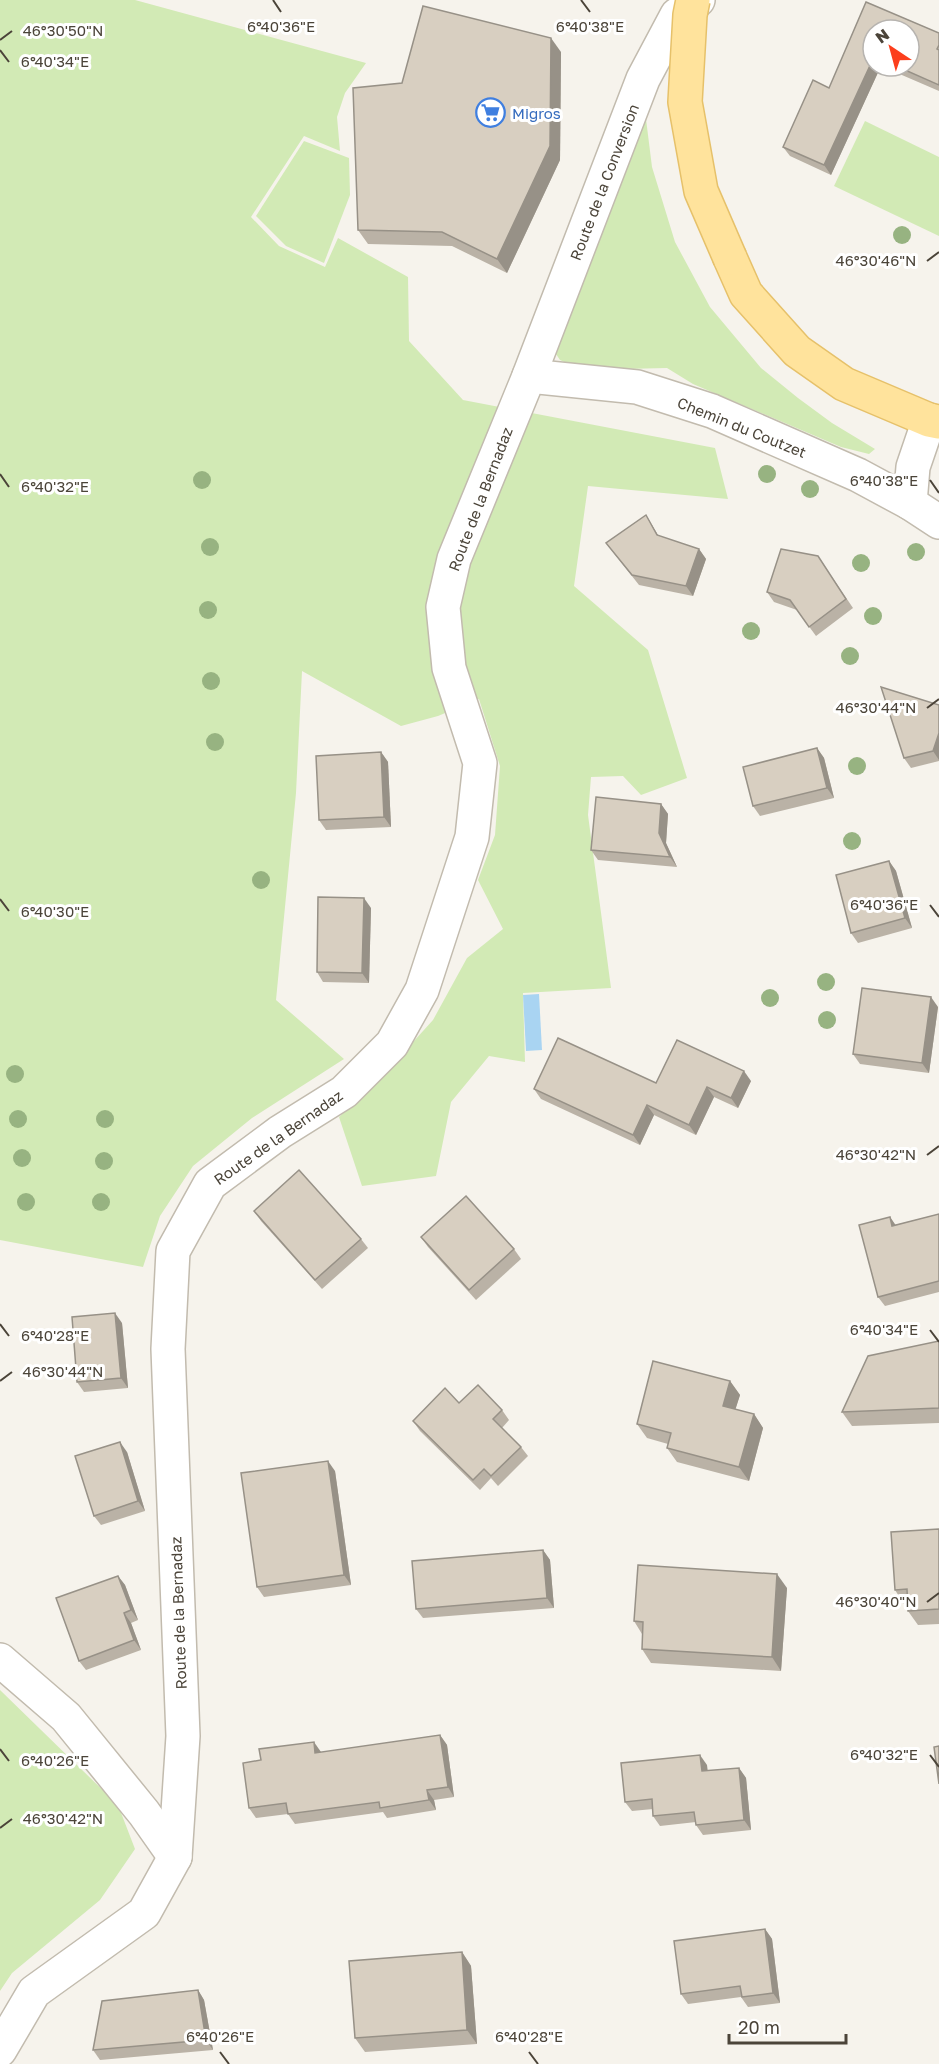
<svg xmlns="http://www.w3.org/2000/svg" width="939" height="2064" viewBox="0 0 939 2064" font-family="'Golos Text',sans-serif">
  <rect width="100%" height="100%" fill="#f6f3ec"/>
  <!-- green -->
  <g fill="#d2eab5">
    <polygon points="0,0 135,0 366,63 345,93 337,117 340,151 304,136 251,217 279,246 325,267 338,238 408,277 409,341 463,400 715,448 728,499 588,486 574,586 648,650 687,778 641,795 623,776 591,777 588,815 611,988 523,993 525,1062 489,1056 451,1102 436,1176 362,1186 339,1117 375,1084 433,1020 467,958 503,929 478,880 495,835 500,766 479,699 438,716 401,726 302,671 296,793 276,1000 344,1059 252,1118 193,1166 160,1216 143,1267 0,1240"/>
    <polygon points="645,111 652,167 675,242 710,307 761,368 798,398 832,423 875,449 869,454 841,447 693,384 667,368 581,370 560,360 552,348"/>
    <polygon points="865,121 939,157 939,236 834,186"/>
    <polygon points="304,141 349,158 350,195 324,263 286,246 256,216"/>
    <polygon points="0,1690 118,1805 135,1849 100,1900 12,1973 0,1991"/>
  </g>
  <!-- water -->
  <polygon fill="#a9d4f2" points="539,994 542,1050 526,1051 523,995"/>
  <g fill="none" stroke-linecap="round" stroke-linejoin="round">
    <defs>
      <g id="minor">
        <polyline points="529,376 637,387 712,411 858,475 910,503 939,522"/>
        <polyline points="910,503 913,467 929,420"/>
        <polyline points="0,1660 66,1717 144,1813 175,1857"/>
        <polyline points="0,2050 34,1992 144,1913 175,1857 183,1736 168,1349 173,1251 210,1184 280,1132 344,1092 392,1044 422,990 472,837 480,763 449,668 443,607 454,559 529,376 643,79 677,15 698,0"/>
      </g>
      <polyline id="major" points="730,258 746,294 797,351 844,384 929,420 939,422"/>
    </defs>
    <!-- minor casing -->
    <use href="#minor" stroke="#c2bbae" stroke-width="36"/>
    <!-- major casing -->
    <use href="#major" stroke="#e6c16a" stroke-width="36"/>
    <!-- minor -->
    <use href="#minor" stroke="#fff" stroke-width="33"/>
    <!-- major -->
    <use href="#major" stroke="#ffe39c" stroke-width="33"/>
    <defs>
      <polyline id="major-bridge" points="693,0 690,15 685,102 701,191 730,258"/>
    </defs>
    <!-- major-bridge casing -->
    <use href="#major-bridge" stroke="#e6c16a" stroke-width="36" stroke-linecap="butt"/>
    <!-- major-bridge -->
    <use href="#major-bridge" stroke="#ffe39c" stroke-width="33"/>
  </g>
  <!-- trees -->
  <g fill="#97b381">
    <circle cx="902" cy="235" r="9"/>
    <circle cx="767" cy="474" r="9"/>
    <circle cx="202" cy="480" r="9"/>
    <circle cx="810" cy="489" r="9"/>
    <circle cx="210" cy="547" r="9"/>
    <circle cx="916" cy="552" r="9"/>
    <circle cx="861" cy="563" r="9"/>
    <circle cx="208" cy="610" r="9"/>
    <circle cx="873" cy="616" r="9"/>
    <circle cx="751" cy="631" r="9"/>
    <circle cx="850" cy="656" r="9"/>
    <circle cx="211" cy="681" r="9"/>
    <circle cx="215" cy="742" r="9"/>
    <circle cx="857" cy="766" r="9"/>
    <circle cx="852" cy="841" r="9"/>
    <circle cx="261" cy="880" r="9"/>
    <circle cx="826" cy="982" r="9"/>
    <circle cx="770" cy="998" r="9"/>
    <circle cx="827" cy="1020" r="9"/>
    <circle cx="15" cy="1074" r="9"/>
    <circle cx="18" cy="1119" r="9"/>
    <circle cx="105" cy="1119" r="9"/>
    <circle cx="22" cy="1158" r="9"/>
    <circle cx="104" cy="1161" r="9"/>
    <circle cx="26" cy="1202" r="9"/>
    <circle cx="101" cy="1202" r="9"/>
  </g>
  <!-- wall -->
  <g fill="#bab2a6" fill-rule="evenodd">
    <path d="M866 2 939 33V91L881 66 831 175 790 156 783 147 829 88ZM873 30 909 66H873Z"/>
    <polygon points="561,52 560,160 507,273 452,246 368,244 358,230 402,83"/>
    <polygon points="646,515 658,536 699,549 706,559 693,596 639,585 606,543"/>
    <polygon points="818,556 853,608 816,636 797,610 774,602 767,592"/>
    <polygon points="939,705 939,761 911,768 904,758"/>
    <polygon points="817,748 824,758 834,798 760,816 753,806"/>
    <polygon points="381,752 388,762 391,827 326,830 319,820"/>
    <polygon points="661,804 668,814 666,843 677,867 598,860 591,850"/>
    <polygon points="889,861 896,871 912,928 858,943 851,933"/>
    <polygon points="371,908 369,983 323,982 317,972"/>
    <polygon points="938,1007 929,1073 860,1064 853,1054"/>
    <polygon points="751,1081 738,1108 714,1097 696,1135 654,1115 640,1145 541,1099 534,1089 656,1083"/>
    <polygon points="254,1211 361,1239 368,1248 322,1289 261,1221"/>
    <polygon points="939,1214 939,1292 885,1306 878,1297 890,1217 895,1225"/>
    <polygon points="421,1237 514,1249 521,1259 476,1300 428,1247"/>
    <polygon points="122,1323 128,1388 84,1392 77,1382"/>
    <polygon points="939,1341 939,1423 852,1426 842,1412"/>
    <polygon points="730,1381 740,1395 735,1410 754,1414 763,1428 749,1481 677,1462 667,1448 668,1444 647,1438 637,1424"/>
    <polygon points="459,1403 502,1410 509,1420 502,1428 521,1447 528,1456 498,1486 491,1478 480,1490 420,1431 413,1421"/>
    <polygon points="127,1452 145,1511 101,1525 94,1516"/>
    <polygon points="335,1471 351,1585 264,1597 257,1587"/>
    <polygon points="939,1529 939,1624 918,1625 908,1611 908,1603 904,1604 895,1590"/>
    <polygon points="543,1550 550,1560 554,1608 423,1618 416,1609"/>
    <polygon points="118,1576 125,1585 138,1620 131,1623 141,1650 86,1670 79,1661"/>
    <polygon points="787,1588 781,1671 651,1663 642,1649 642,1634 634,1621"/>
    <polygon points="440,1735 447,1745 454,1797 434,1800 436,1810 387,1818 383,1812 295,1824 288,1814 256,1818 249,1808 321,1752 321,1753"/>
    <polygon points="707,1765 707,1771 739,1768 746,1778 751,1830 703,1835 696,1825 696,1822 660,1826 653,1816 653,1809 632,1811 625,1802"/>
    <polygon points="765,1929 772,1939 780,2003 748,2007 741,1997 688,2004 681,1994"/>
    <polygon points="462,1952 471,1966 477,2044 365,2052 355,2038"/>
    <polygon points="198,1990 204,2000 213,2050 100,2060 93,2050"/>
  </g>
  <!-- shaded-wall -->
  <g fill="#979187">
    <polygon points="551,38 561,52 560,160 507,273 497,259"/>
    <polygon points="873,59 873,66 881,66 831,175 824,165"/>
    <polygon points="646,515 664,545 657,535"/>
    <polygon points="699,549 706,559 693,596 686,586"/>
    <polygon points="939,733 939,760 933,751"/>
    <polygon points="817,748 824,758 834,798 827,788"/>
    <polygon points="381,752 388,762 391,827 384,817"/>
    <polygon points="661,804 668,814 666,843 677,867 670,857 659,833"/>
    <polygon points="889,861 896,871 912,928 905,918"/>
    <polygon points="364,898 371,908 369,983 362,973"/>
    <polygon points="931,997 938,1007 929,1073 922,1063"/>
    <polygon points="744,1071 751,1081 738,1108 731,1098"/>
    <polygon points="707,1087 714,1097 696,1135 689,1125"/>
    <polygon points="647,1105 654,1115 640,1145 633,1135"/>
    <polygon points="890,1217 897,1227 892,1226"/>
    <polygon points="115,1313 122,1323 128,1388 121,1378"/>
    <polygon points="730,1381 740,1395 732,1420 723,1406"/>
    <polygon points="754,1414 763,1428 749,1481 739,1467"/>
    <polygon points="120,1442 127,1452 145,1511 138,1501"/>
    <polygon points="328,1461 335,1471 351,1585 344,1575"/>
    <polygon points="543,1550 550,1560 554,1608 547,1598"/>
    <polygon points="777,1574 787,1588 781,1671 772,1657"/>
    <polygon points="118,1576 125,1585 138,1620 131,1610"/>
    <polygon points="124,1613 131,1623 141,1650 134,1640"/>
    <polygon points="440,1735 447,1745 454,1797 448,1787"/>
    <polygon points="314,1742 321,1752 322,1763 315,1753"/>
    <polygon points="700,1755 707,1765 709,1781 702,1771"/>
    <polygon points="739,1768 746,1778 751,1830 744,1820"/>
    <polygon points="427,1790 434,1800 436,1810 429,1800"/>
    <polygon points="765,1929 772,1939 780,2003 773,1993"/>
    <polygon points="462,1952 471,1966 477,2044 467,2030"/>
    <polygon points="198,1990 204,2000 213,2050 206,2040"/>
  </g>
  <!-- building -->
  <g fill="#d8cfc1" stroke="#979187" stroke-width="1.5">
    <polygon points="866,2 939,33 939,45 937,49 939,50 939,85 896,66 909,66 909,30 873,30 873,59 824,165 783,147 813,80 829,88"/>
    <polygon points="423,6 551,38 550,146 497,259 442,232 358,230 353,88 402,83"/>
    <polygon points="646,515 657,535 699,549 686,586 632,575 606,543"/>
    <polygon points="781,549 818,556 846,599 809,627 790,600 767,592"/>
    <polygon points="881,687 939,705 939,733 933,751 904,758"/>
    <polygon points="817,748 827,788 753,806 743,767"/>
    <polygon points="381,752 384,817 319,820 316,756"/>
    <polygon points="596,797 661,804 659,833 670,857 591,850"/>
    <polygon points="889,861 905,918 851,933 836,875"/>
    <polygon points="318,897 364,898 362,973 317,972"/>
    <polygon points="862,988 931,997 922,1063 853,1054"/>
    <polygon points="558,1038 656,1083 677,1040 744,1071 731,1098 707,1087 689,1125 647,1105 633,1135 534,1089"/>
    <polygon points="299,1170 361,1239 315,1280 254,1211"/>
    <polygon points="466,1196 514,1249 469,1290 421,1237"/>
    <polygon points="939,1214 939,1281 878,1297 859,1225 890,1217 892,1226"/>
    <polygon points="115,1313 121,1378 77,1382 72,1317"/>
    <polygon points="939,1341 939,1408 842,1412 868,1356"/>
    <polygon points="653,1361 730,1381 723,1406 754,1414 739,1467 667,1448 671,1433 637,1424"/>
    <polygon points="478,1385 502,1410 493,1419 521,1447 491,1476 484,1469 473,1480 413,1421 445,1388 459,1403"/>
    <polygon points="120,1442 138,1501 94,1516 75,1456"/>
    <polygon points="328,1461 344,1575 257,1587 241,1473"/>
    <polygon points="939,1529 939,1609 908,1611 907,1589 895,1590 891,1532"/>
    <polygon points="543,1550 547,1598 416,1609 412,1561"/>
    <polygon points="638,1565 777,1574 772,1657 642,1649 643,1622 634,1621"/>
    <polygon points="118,1576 131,1610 124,1613 134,1640 79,1661 56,1598"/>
    <polygon points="440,1735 448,1787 427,1790 429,1800 380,1808 379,1802 288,1814 286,1803 249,1808 243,1763 261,1760 259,1749 314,1742 315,1753"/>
    <polygon points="939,1746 939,1784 934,1747"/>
    <polygon points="700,1755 702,1771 739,1768 744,1820 696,1825 694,1812 653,1816 652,1799 625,1802 621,1763"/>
    <polygon points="765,1929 773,1993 742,1997 740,1986 681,1994 674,1941"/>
    <polygon points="462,1952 467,2030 355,2038 349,1961"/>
    <polygon points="198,1990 206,2040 93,2050 102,2001"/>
  </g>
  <!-- ticks -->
  <path fill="none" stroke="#4b4439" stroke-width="2" d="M273 0 281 12M581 0 590 12M0 40 12 31M0 50 9 62M927 261 939 252M0 474 9 487M930 480 939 493M927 708 939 699M0 899 9 911M930 905 939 917M927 1155 939 1146M0 1324 9 1336M930 1330 939 1342M0 1381 12 1372M927 1602 939 1593M0 1749 9 1761M930 1755 939 1767M0 1828 12 1819M220 2052 229 2064M529 2052 538 2064"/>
  <!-- icons -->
  <defs>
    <symbol id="supermarket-ring" viewBox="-11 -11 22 22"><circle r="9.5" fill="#fff" stroke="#3f7fe0" stroke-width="1.5"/><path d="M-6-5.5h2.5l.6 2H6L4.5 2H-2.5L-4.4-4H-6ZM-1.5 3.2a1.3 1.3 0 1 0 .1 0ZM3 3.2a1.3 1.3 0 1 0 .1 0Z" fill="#3f7fe0"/></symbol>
  </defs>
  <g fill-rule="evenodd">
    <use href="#supermarket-ring" x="474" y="96" width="33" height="33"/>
  </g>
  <g text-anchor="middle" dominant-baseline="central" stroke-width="6" stroke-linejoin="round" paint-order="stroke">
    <!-- shop labels -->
    <g font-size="15" fill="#366cbe" stroke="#fff" text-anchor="start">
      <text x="512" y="113">Migros</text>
    </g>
    <!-- street labels -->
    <g font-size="15" fill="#4b4439" stroke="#fff">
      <text transform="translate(604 182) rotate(-69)">Route de la Conversion</text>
      <text transform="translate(742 427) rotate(22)">Chemin du Coutzet</text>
      <text transform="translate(480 499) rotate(-69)">Route de la Bernadaz</text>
      <text transform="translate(278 1137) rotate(-35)">Route de la Bernadaz</text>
      <text transform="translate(178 1613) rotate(-92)">Route de la Bernadaz</text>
    </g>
  </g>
  <g font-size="15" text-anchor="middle" fill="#4b4439" stroke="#fff" stroke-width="6" stroke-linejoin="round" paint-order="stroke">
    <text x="281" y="32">6°40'36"E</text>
    <text x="590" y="32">6°40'38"E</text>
    <text x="63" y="36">46°30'50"N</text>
    <text x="55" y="67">6°40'34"E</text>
    <text x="876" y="266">46°30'46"N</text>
    <text x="884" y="486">6°40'38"E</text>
    <text x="55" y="492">6°40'32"E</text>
    <text x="876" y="713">46°30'44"N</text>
    <text x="884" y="910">6°40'36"E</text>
    <text x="55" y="917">6°40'30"E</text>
    <text x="876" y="1160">46°30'42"N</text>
    <text x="884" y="1335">6°40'34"E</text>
    <text x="55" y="1341">6°40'28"E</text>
    <text x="63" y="1377">46°30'44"N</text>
    <text x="876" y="1607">46°30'40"N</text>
    <text x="884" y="1760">6°40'32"E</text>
    <text x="55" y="1766">6°40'26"E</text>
    <text x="63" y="1824">46°30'42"N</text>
    <text x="220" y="2042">6°40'26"E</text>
    <text x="529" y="2042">6°40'28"E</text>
  </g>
  <!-- north arrow -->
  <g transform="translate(891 48) rotate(324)"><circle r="28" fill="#ffffff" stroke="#b7b4b0" stroke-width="1.5"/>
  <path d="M0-4.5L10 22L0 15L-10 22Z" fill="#fc3f1d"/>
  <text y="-9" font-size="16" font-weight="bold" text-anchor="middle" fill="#4b4439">N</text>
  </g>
  <!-- scale -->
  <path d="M729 2034v9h117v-9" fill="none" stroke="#4b4439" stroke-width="3"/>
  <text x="738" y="2034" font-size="18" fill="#4b4439" stroke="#ffffff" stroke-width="4.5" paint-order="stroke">20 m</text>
</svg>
